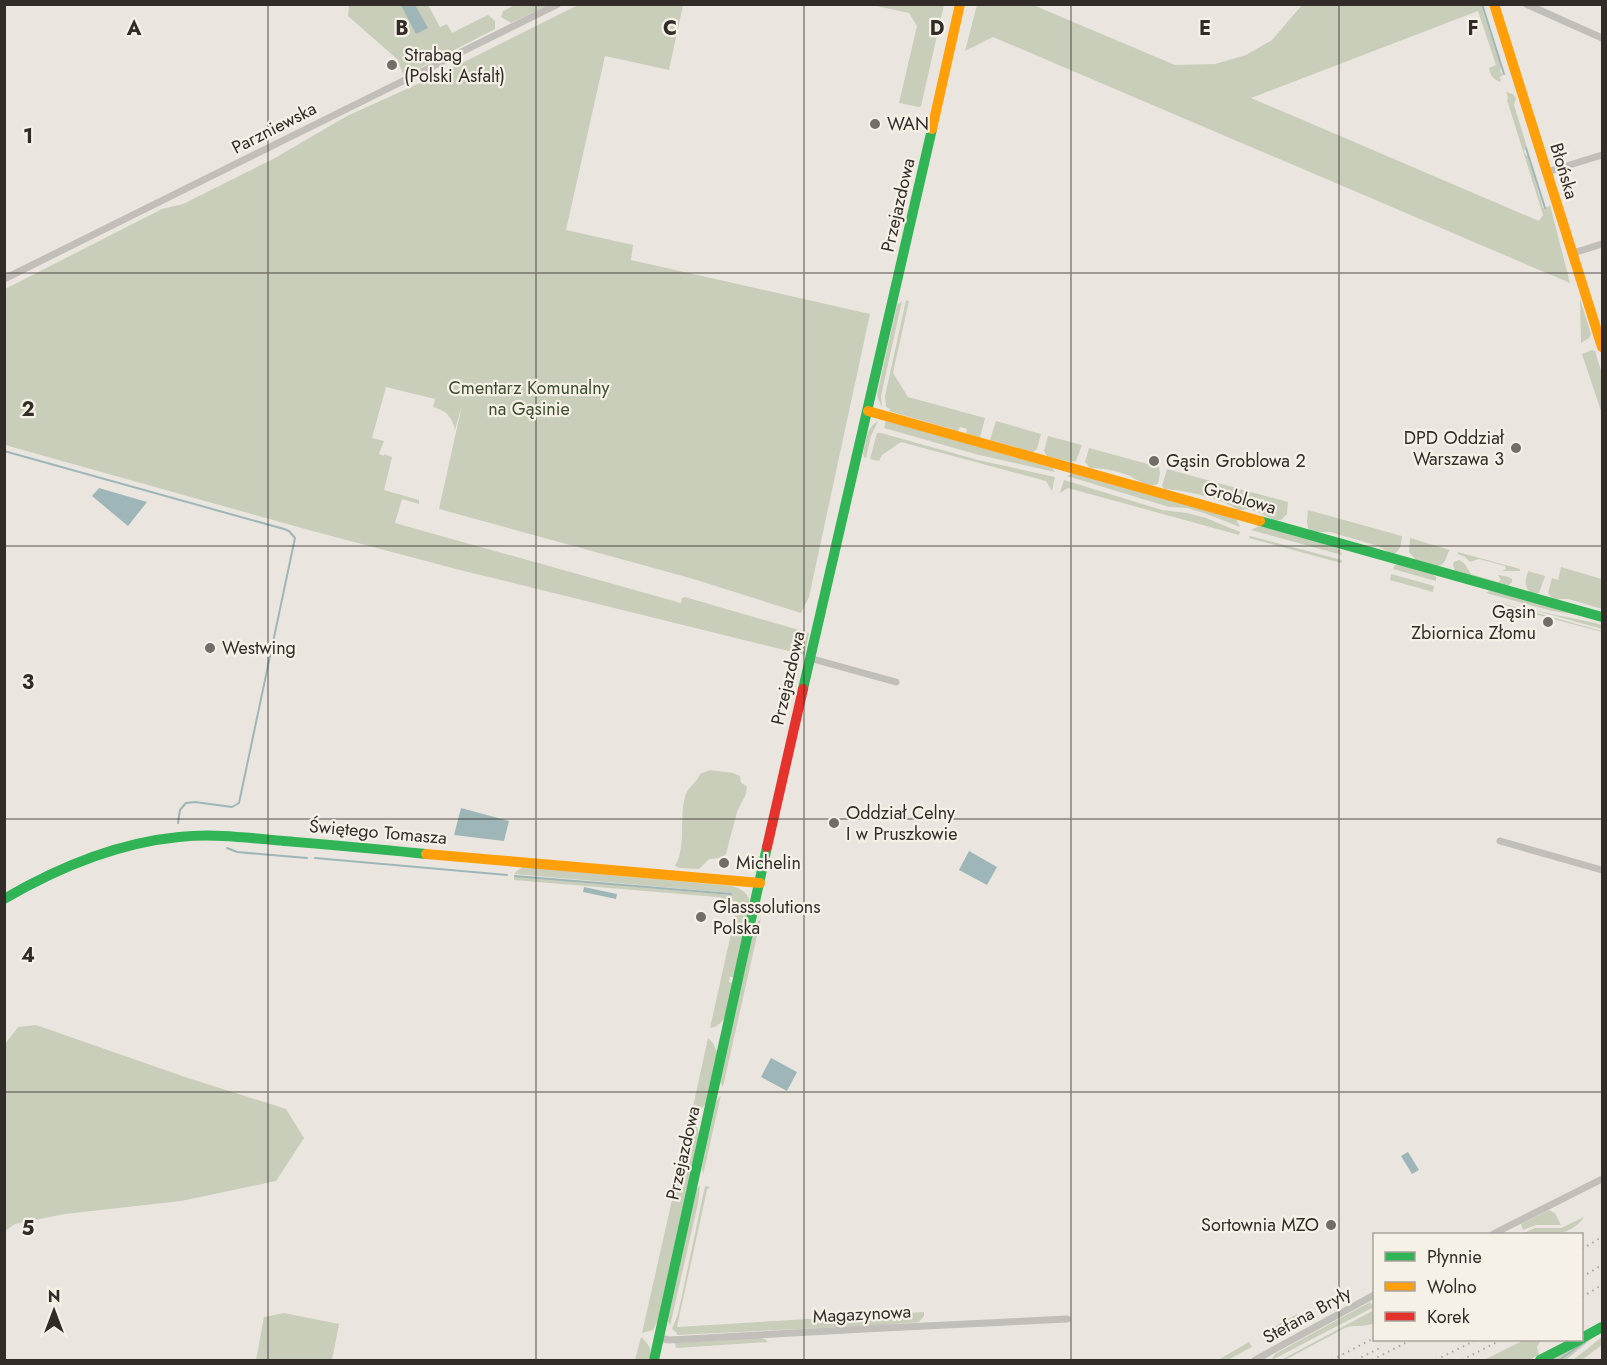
<svg xmlns="http://www.w3.org/2000/svg" width="1607" height="1365" viewBox="0 0 1607 1365" font-family="Jost,sans-serif">
  <rect width="100%" height="100%" fill="#eae6df"/>
  <!-- green -->
  <g fill="#c9cebb">
    <polygon points="349,5 428,5 440,27 447,24 452,33 488,15 495,21 495,29 404,76 397,59 348,16"/>
    <polygon points="515,5 515,4 548,5 511,23 501,17 503,11"/>
    <path d="M578 5H683L669 70 605 56 566 230 633 245 631 260 870 314 809 597 801 613 690 578 439 509 462 405 455 430C452 416 446 411 433 407L435 399 386 387 372 438 384 441 379 454 384 456V454L392 457 384 490 419 500V504L402 499 395 523 681 603 682 598 685 597 809 633 805 655 456 569 305 529 5 445V289L162 209 183 204 275 158 347 116 442 73Z"/>
    <polygon points="872,5 944,5 921,106 919,107 899,103 917,26 909,13"/>
    <path d="M977 5H1033L1175 65 1215 64 1246 55 1272 40 1302 5H1481L1501 66 1500 71 1503 75 1500 77 1501 82C1492 79 1491 76 1489 68L1496 65 1478 11 1251 98 1539 221 1543 215 1507 100 1508 98 1506 92 1513 94 1516 98 1514 105 1527 147 1525 148 1524 152 1527 156H1528L1543 208 1548 207 1550 205 1570 283 993 37 965 51Z"/>
    <polygon points="1580,299 1591,334 1589,338 1581,343"/>
    <polygon points="906,300 909,301 893,373 908,397 985,418 980,438 966,433 967,429 960,427 958,431 889,411 890,409 886,407 885,396"/>
    <polygon points="902,301 881,396 882,407 879,401 877,395 897,305"/>
    <polygon points="1592,350 1595,351 1602,374 1602,414 1582,354"/>
    <polygon points="886,420 1052,468 1055,472 979,455 884,428"/>
    <path d="M878 421 871 436 866 458 864 457 863 454C866 441 866 428 878 421Z"/>
    <polygon points="996,421 1041,434 1037,449 1033,452 990,440"/>
    <polygon points="877,433 881,433 978,460 1055,477 1052,491 1046,481 901,442 882,455 879,461 870,459"/>
    <polygon points="1048,436 1082,445 1076,461 1070,462 1047,456 1044,451"/>
    <path d="M1089 448 1159 467 1160 473 1158 484C1146 488 1136 478 1125 474 1113 470 1102 468 1090 468L1085 462Z"/>
    <path d="M1167 469 1288 502 1287 514 1281 520C1266 521 1258 506 1238 510 1222 498 1184 490 1164 489L1162 486Z"/>
    <polygon points="1071,474 1076,474 1236,519 1240,527 1204,513 1187,508 1169,507 1067,476"/>
    <polygon points="1064,480 1162,510 1187,513 1206,518 1240,532 1239,535 1068,488 1060,493"/>
    <path d="M1308 510 1402 536C1401 543 1401 552 1393 554L1378 546 1330 532H1316L1310 530 1308 528 1307 522Z"/>
    <polygon points="1259,526 1335,547 1340,550 1342,555 1251,530"/>
    <polygon points="1250,536 1342,560 1341,563 1249,538"/>
    <path d="M1410 538 1450 550C1445 556 1447 565 1437 566L1416 560 1409 552Z"/>
    <polygon points="1458,552 1520,569 1520,571 1502,571 1506,569 1505,566 1479,559 1470,562 1465,557 1458,554"/>
    <polygon points="1459,560 1464,563 1471,574 1498,582 1501,580 1498,575 1509,577 1512,579 1512,582 1508,586 1455,571 1453,565 1454,562"/>
    <polygon points="1395,565 1399,565 1432,574 1436,577 1436,581 1393,569"/>
    <polygon points="1561,567 1602,579 1602,609 1568,599 1556,599 1551,597 1548,593 1552,578 1558,580"/>
    <path d="M1528 571 1545 576 1539 593H1531C1523 586 1526 580 1528 571Z"/>
    <polygon points="1391,574 1434,586 1433,592 1390,580"/>
    <polygon points="1489,591 1493,591 1579,615 1552,611 1486,593"/>
    <path d="M1484 596C1507 602 1529 609 1552 614 1569 618 1586 620 1602 625V629Z"/>
    <polygon points="1483,598 1602,631 1602,632 1523,611 1521,613 1519,612 1518,609"/>
    <path d="M710 770 733 773 740 776 741 783 747 786 746 794 737 812 726 854 721 858 709 859 699 869 680 868 675 866C677 862 679 858 680 853 684 835 680 815 685 797 687 787 697 783 700 774Z"/>
    <path d="M523 867 732 886C743 889 750 894 750 906L734 977H730L729 982 733 983C729 999 730 1025 710 1028L738 902 717 897 514 880V876L731 895V893L514 874 518 870Z"/>
    <polygon points="761,918 723,1087 720,1082 755,925"/>
    <polygon points="36,1025 185,1077 286,1109 304,1138 276,1181 181,1201 65,1214 15,1224 5,1231 5,1044 18,1027"/>
    <polygon points="708,1038 713,1043 717,1052 707,1102 700,1111 693,1112 692,1111"/>
    <polygon points="721,1095 703,1175 702,1167 716,1102"/>
    <polygon points="690,1120 696,1123 699,1134 658,1320 653,1330 642,1333"/>
    <polygon points="700,1186 698,1204 670,1326 668,1321 696,1189"/>
    <polygon points="705,1186 710,1187 707,1190 677,1327 924,1312 924,1316 919,1322 883,1325 677,1335 677,1333 672,1329 678,1314"/>
    <polygon points="1549,1210 1555,1213 1561,1225 1536,1225 1523,1230 1521,1224"/>
    <path d="M1584 1217C1570 1238 1544 1235 1522 1234L1535 1228H1561Z"/>
    <polygon points="1370,1302 1374,1307 1272,1360 1272,1359 1275,1354"/>
    <path d="M1374 1310V1323C1365 1328 1355 1324 1345 1328L1285 1360H1281Z"/>
    <polygon points="284,1313 339,1324 332,1360 256,1360 264,1317"/>
    <polygon points="1297,1314 1301,1321 1271,1337 1267,1331"/>
    <polygon points="1596,1335 1566,1360 1549,1360"/>
    <path d="M641 1337C650 1346 652 1348 649 1360H635Z"/>
    <polygon points="1602,1337 1602,1345 1582,1360 1573,1360"/>
    <polygon points="759,1338 765,1339 768,1342 676,1348 675,1343"/>
    <polygon points="1524,1340 1541,1340 1537,1347 1539,1355 1529,1360 1484,1360"/>
    <polygon points="1249,1342 1252,1347 1228,1360 1218,1360"/>
  </g>
  <!-- water -->
  <g fill="#9eb6b8">
    <polygon points="401,5 415,5 428,28 416,34"/>
    <polygon points="99,488 147,502 128,526 92,496"/>
    <polygon points="461,808 509,821 504,841 454,835"/>
    <polygon points="969,851 997,867 987,885 959,870"/>
    <polygon points="584,887 617,894 616,899 583,892"/>
    <polygon points="771,1058 797,1072 787,1091 761,1077"/>
    <polygon points="1408,1152 1419,1170 1412,1174 1401,1156"/>
  </g>
  <g fill="none" stroke-linecap="round" stroke-linejoin="round">
    <!-- stream -->
    <g stroke="#9eb6b8" stroke-width="2">
      <polyline points="1482,4 1504,74"/>
      <polyline points="1526,148 1545,208"/>
      <polyline points="4,451 284,529 289,531 295,538 239,803 232,807 195,802 186,803 180,810 178,823"/>
      <polyline points="227,848 237,852 307,858"/>
      <polyline points="315,858 507,875"/>
      <polyline points="515,876 731,894"/>
      <polyline points="1559,1360 1585,1342"/>
    </g>
    <!-- street -->
    <g stroke="#c2beb9" stroke-width="7">
      <polyline points="1526,4 1602,38"/>
      <polyline points="1547,172 1602,155"/>
      <polyline points="1573,253 1602,244"/>
      <polyline points="4,279 558,4"/>
      <polyline points="809,658 896,682"/>
      <polyline points="1500,841 1602,870"/>
      <polyline points="1493,1234 1602,1179"/>
      <polyline points="659,1338 669,1340 864,1329 1067,1319"/>
      <polyline points="1255,1360 1374,1295"/>
    </g>
    <!-- fast -->
    <g stroke="#30b455" stroke-width="10">
      <polyline points="1260,521 1602,617"/>
      <polyline points="803,689 932,129"/>
      <path d="M4 899C57 868 117 843 179 837 214 833 250 838 284 841 331 845 379 849 426 854"/>
      <polyline points="1582,1338 1602,1327"/>
      <polyline points="654,1360 767,847"/>
      <polyline points="1540,1360 1579,1340"/>
    </g>
    <!-- slow -->
    <g stroke="#ff9f0a" stroke-width="10">
      <polyline points="1494,4 1602,347"/>
      <polyline points="932,129 960,4"/>
      <polyline points="868,411 1260,521"/>
      <polyline points="426,854 760,883"/>
    </g>
    <!-- jam -->
    <polyline stroke="#e5322d" stroke-width="10" points="767,847 803,689"/>
    <!-- rail -->
    <g stroke="#aaa7a3" stroke-width="2" stroke-dasharray="1.5 4.5" stroke-linecap="butt">
      <polyline points="1582,1249 1602,1237"/>
      <polyline points="1582,1277 1602,1265"/>
      <polyline points="1582,1297 1602,1285"/>
      <polyline points="1332,1360 1374,1338"/>
      <polyline points="1356,1360 1380,1348"/>
      <polyline points="1372,1360 1411,1340"/>
      <polyline points="1436,1360 1476,1340"/>
      <polyline points="1462,1360 1501,1340"/>
    </g>
  </g>
  <!-- grid -->
  <path fill="none" stroke="#322c28" stroke-width="1.5" stroke-opacity="0.55" d="M268 4V1360M536 4V1360M804 4V1360M1071 4V1360M1339 4V1360M4 273H1602M4 546H1602M4 819H1602M4 1092H1602"/>
  <!-- markers -->
  <g fill="#726d68" stroke="#f6f1e7" stroke-width="2">
    <circle cx="392" cy="65" r="6"/>
    <circle cx="875" cy="124" r="6"/>
    <circle cx="1516" cy="448" r="6"/>
    <circle cx="1154" cy="461" r="6"/>
    <circle cx="1548" cy="622" r="6"/>
    <circle cx="210" cy="648" r="6"/>
    <circle cx="834" cy="823" r="6"/>
    <circle cx="724" cy="863" r="6"/>
    <circle cx="701" cy="917" r="6"/>
    <circle cx="1331" cy="1225" r="6"/>
  </g>
  <g text-anchor="middle" dominant-baseline="central" stroke-width="4.5" stroke-linejoin="round" paint-order="stroke">
    <!-- poi labels -->
    <g font-size="18" fill="#322c28" stroke="#f6f1e7" text-anchor="start">
      <text x="404" y="55">Strabag<tspan x="404" dy="21">(Polski Asfalt)</tspan></text>
      <text x="887" y="124">WAN</text>
      <text x="1504" y="438" text-anchor="end">DPD Oddział<tspan x="1504" dy="21">Warszawa 3</tspan></text>
      <text x="1166" y="461">Gąsin Groblowa 2</text>
      <text x="1536" y="612" text-anchor="end">Gąsin<tspan x="1536" dy="21">Zbiornica Złomu</tspan></text>
      <text x="222" y="648">Westwing</text>
      <text x="846" y="813">Oddział Celny<tspan x="846" dy="21">I w Pruszkowie</tspan></text>
      <text x="736" y="863">Michelin</text>
      <text x="713" y="907">Glasssolutions<tspan x="713" dy="21">Polska</tspan></text>
      <text x="1319" y="1225" text-anchor="end">Sortownia MZO</text>
    </g>
    <!-- street labels -->
    <g font-size="18" fill="#322c28" stroke="#f6f1e7">
      <text transform="translate(274 128) rotate(-27)">Parzniewska</text>
      <text transform="translate(1564 171) rotate(73)">Błońska</text>
      <text transform="translate(898 205) rotate(-77)">Przejazdowa</text>
      <text transform="translate(1240 498) rotate(16)">Groblowa</text>
      <text transform="translate(788 678) rotate(-77)">Przejazdowa</text>
      <text transform="translate(378 832) rotate(5)">Świętego Tomasza</text>
      <text transform="translate(683 1153) rotate(-77)">Przejazdowa</text>
      <text transform="translate(862 1314) rotate(-3)">Magazynowa</text>
      <text transform="translate(1307 1315) rotate(-29)">Stefana Bryły</text>
    </g>
    <!-- park labels -->
    <g font-size="18" fill="#3f4d2f" stroke="#f6f1e7">
      <text x="529" y="388">Cmentarz Komunalny<tspan x="529" dy="21">na Gąsinie</tspan></text>
    </g>
  </g>
  <g font-size="20" text-anchor="middle" font-weight="bold" fill="#322c28" stroke="#f6f1e7" stroke-width="4.5" stroke-linejoin="round" paint-order="stroke">
    <text x="134" y="35">A</text>
    <text x="402" y="35">B</text>
    <text x="670" y="35">C</text>
    <text x="937" y="35">D</text>
    <text x="1205" y="35">E</text>
    <text x="1473" y="35">F</text>
    <text x="28" y="143">1</text>
    <text x="28" y="416">2</text>
    <text x="28" y="689">3</text>
    <text x="28" y="962">4</text>
    <text x="28" y="1235">5</text>
  </g>
  <!-- border -->
  <rect width="1607" height="1365" fill="none" stroke="#322c28" stroke-width="12"/>
  <!-- legend -->
  <rect x="1373" y="1233" width="210" height="108" fill="#f6f1e7" stroke="#a8a29b" stroke-width="1.5"/>
  <rect x="1385" y="1252" width="30" height="9" fill="#30b455" stroke="#a8a29b" stroke-width="1.5"/>
  <text x="1427" y="1263" font-size="18" fill="#322c28">Płynnie</text>
  <rect x="1385" y="1282" width="30" height="9" fill="#ff9f0a" stroke="#a8a29b" stroke-width="1.5"/>
  <text x="1427" y="1293" font-size="18" fill="#322c28">Wolno</text>
  <rect x="1385" y="1312" width="30" height="9" fill="#e5322d" stroke="#a8a29b" stroke-width="1.5"/>
  <text x="1427" y="1323" font-size="18" fill="#322c28">Korek</text>
  <!-- north arrow -->
  <g transform="translate(54 1311)" stroke="#f6f1e7" stroke-width="4.5" paint-order="stroke">
  <path d="M0-4.5L10 22L0 15L-10 22Z" fill="#322c28"/>
  <text y="-9" font-size="16" font-weight="bold" text-anchor="middle" fill="#322c28">N</text>
  </g>
</svg>
